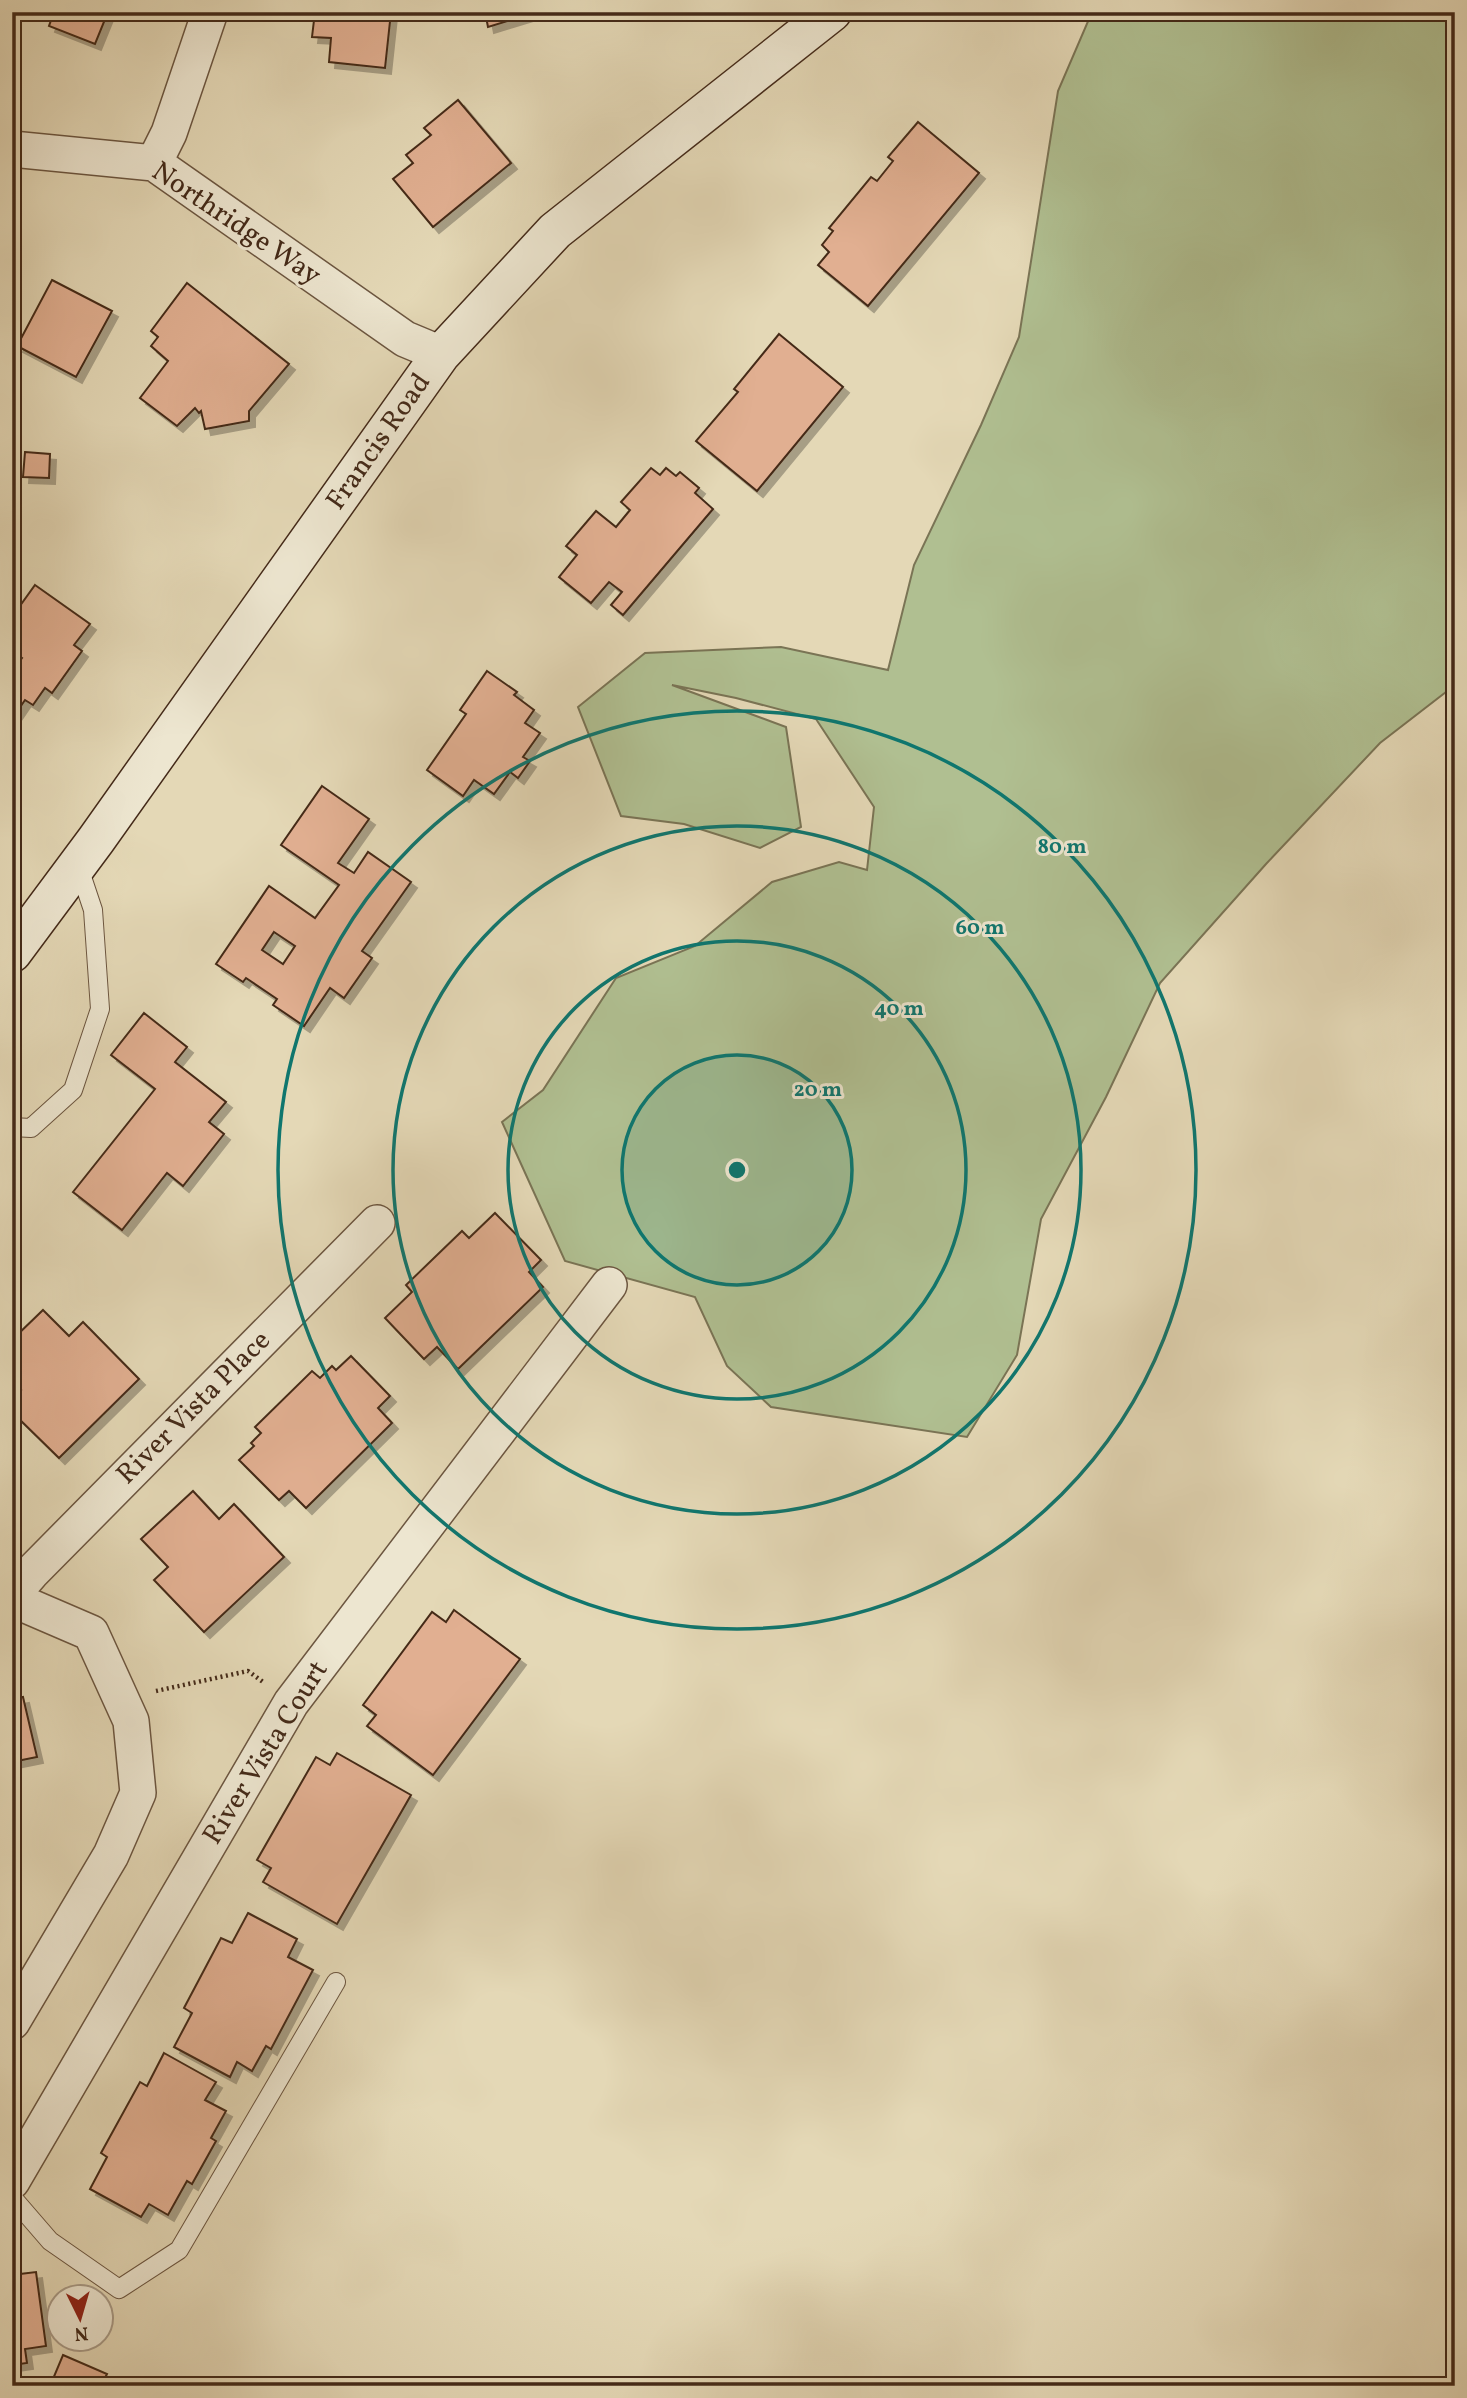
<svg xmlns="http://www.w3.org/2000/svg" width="1467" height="2398" viewBox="0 0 1467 2398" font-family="Vollkorn,serif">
  <defs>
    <filter id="shadow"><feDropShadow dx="6" dy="6" stdDeviation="0" flood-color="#0004"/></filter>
  </defs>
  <rect width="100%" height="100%" fill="#e4d8b6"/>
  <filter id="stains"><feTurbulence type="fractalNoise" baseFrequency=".00286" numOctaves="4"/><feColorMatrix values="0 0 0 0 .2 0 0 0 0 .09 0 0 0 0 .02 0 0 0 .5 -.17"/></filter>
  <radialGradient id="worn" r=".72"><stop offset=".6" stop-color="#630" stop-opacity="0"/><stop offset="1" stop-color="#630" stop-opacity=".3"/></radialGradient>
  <!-- green -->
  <polygon fill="#b0bf91" stroke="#7a7455" stroke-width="2" points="1092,12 1455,12 1455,685 1380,743 1266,864 1160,983 1106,1097 1041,1219 1017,1355 967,1437 771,1407 727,1366 695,1297 565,1261 502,1122 543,1090 616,978 695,946 772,882 839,862 867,870 874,807 816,719 736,698 672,685 786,727 801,827 760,848 684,824 621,816 578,707 645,653 781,647 888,670 914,565 981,425 1019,337 1058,91"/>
  <!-- building -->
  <g fill="#e1af91" stroke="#442a19" stroke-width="2" fill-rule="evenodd" filter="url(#shadow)">
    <polygon points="54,12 108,12 95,44 49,26"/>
    <polygon points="315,12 391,12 385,68 329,62 331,38 312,37"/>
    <polygon points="485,12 537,12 488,27"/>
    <polygon points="458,100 511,163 433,227 393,179 413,163 406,155 431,135 424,128"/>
    <polygon points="918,122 979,173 868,306 818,265 829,252 822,245 833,231 829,228 871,177 877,181 893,161 888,157"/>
    <polygon points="52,280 112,311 76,377 17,346"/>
    <polygon points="187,283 289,364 249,411 249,421 205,429 201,411 199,413 195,408 177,426 140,398 168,361 151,346 158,337 151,331"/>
    <polygon points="779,334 843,387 757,491 696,441 738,392 734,389"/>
    <polygon points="25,452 50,454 49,478 23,477"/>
    <polygon points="651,468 660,475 666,468 676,476 680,472 699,488 695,493 713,509 623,615 611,605 622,592 609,582 591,603 559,577 577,555 566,546 596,511 616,527 630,510 621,502"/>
    <polygon points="35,585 90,624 74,645 82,651 52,693 45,688 33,705 25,700 12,719 12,672 22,658 12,651 12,617"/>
    <polygon points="487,671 517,692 514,695 534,710 525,723 540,733 523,757 530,761 518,778 510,772 494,794 474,780 463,796 427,770 466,714 460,710"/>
    <path d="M322 786 369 819 338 863 354 873 368 852 411 882 362 951 372 958 344 998 330 988 304 1026 273 1005 277 999 246 978 243 982 216 964 269 886 315 918 339 885 281 845ZM274 932 295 946 283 964 262 950Z"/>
    <polygon points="144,1013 187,1047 175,1062 226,1102 209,1122 224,1134 183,1186 167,1173 122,1230 73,1192 155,1089 111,1055"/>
    <polygon points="495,1213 541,1260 529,1272 543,1287 458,1369 437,1347 424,1359 385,1318 412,1292 406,1285 462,1231 469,1238"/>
    <polygon points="43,1310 69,1336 83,1322 139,1379 59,1458 12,1412 12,1398 21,1390 12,1381 12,1340"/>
    <polygon points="351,1356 390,1396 378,1408 392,1423 306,1508 289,1491 279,1500 239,1460 254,1446 251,1443 261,1433 255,1427 312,1371 320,1378 332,1366 336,1370"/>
    <polygon points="193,1491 219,1519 234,1504 284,1557 204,1632 154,1580 168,1567 141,1539"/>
    <polygon points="454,1610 520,1659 433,1775 367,1726 376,1715 363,1705 432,1612 446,1622"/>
    <polygon points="23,1697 37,1757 12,1762 12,1699"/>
    <polygon points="337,1753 411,1795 337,1924 263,1882 271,1868 257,1860 316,1757 330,1765"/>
    <polygon points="248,1913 297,1939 288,1957 313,1970 271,2049 266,2046 252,2071 237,2062 230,2077 174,2047 192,2013 184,2008 221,1938 232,1943"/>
    <polygon points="164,2053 216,2082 205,2100 226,2111 211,2138 216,2141 192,2184 187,2181 168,2215 149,2204 141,2217 90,2189 107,2157 101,2153 140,2082 147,2086"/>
    <polygon points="36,2272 46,2346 25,2349 27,2363 12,2365 12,2275"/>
    <polygon points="63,2355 107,2374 101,2386 50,2386"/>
  </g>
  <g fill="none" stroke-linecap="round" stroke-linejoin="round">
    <defs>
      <g id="lane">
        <polyline points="12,1127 31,1128 73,1090 100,1009 93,910 78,865"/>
        <polyline points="12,2197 50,2241 119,2289 179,2250 336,1982"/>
      </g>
      <g id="street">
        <polyline points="12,149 154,163 405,339 441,354"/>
        <polyline points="154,163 169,133 210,12"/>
        <polyline points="12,1595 31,1573 377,1223"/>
        <polyline points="12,1599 91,1633 131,1721 138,1793 111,1855 12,2022"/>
        <polyline points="12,2181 291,1703 609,1285"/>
      </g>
      <polyline id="secondary" points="12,953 96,840 441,354 555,231 832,12"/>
    </defs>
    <!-- lane casing -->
    <use href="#lane" stroke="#6c5640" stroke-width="20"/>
    <!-- street casing -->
    <use href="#street" stroke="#6c5640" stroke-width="38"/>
    <!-- secondary casing -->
    <use href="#secondary" stroke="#442a19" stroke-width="41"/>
    <!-- path -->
    <polyline stroke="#442a19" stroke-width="4.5" stroke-dasharray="2 3.5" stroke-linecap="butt" points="156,1691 248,1671 263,1682"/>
    <!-- lane -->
    <use href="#lane" stroke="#ede6d0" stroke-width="18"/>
    <!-- street -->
    <use href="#street" stroke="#ede6d0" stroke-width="35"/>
    <!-- secondary -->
    <use href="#secondary" stroke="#ede6d0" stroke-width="38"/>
  </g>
  <!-- distance rings -->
  <circle cx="737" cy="1170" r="115" fill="#0f766e" fill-opacity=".12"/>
  <g fill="none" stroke="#0f766e" stroke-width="3.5">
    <circle cx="737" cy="1170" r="115"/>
    <circle cx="737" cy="1170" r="229"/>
    <circle cx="737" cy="1170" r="344"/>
    <circle cx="737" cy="1170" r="459"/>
  </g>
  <g text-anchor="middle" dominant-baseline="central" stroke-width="6" stroke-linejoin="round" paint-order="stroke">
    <!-- street labels -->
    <g font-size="28" fill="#442a19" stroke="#ede6d0">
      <text transform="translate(236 224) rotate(34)">Northridge Way</text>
      <text transform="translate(379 442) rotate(-55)">Francis Road</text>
      <text transform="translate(194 1408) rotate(-45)">River Vista Place</text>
      <text transform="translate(266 1753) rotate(-58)">River Vista Court</text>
    </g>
  </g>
  <circle cx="737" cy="1170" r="10" fill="#0f766e" stroke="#ede6d0" stroke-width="3.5"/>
  <g font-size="21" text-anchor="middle" font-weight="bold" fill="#0f766e" stroke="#ede6d0" stroke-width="6" stroke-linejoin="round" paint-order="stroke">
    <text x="1062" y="853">80 m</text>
    <text x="980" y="934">60 m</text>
    <text x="899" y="1015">40 m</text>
    <text x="818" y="1096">20 m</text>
  </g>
  <!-- margin -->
  <rect width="1467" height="2398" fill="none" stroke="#e4d8b6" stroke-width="42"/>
  <rect x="14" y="14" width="1439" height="2370" fill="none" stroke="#442a19" stroke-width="3.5"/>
  <rect x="21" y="21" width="1425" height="2356" fill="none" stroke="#442a19" stroke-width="2"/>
  <!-- north arrow -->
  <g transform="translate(80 2318) rotate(175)"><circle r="33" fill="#ede6d0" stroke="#a99b87" stroke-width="2"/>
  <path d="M0-5L12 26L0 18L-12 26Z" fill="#8f2418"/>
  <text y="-10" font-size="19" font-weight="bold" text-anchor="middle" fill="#442a19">N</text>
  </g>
  <rect width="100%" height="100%" filter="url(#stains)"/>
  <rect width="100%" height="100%" fill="url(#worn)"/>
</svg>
